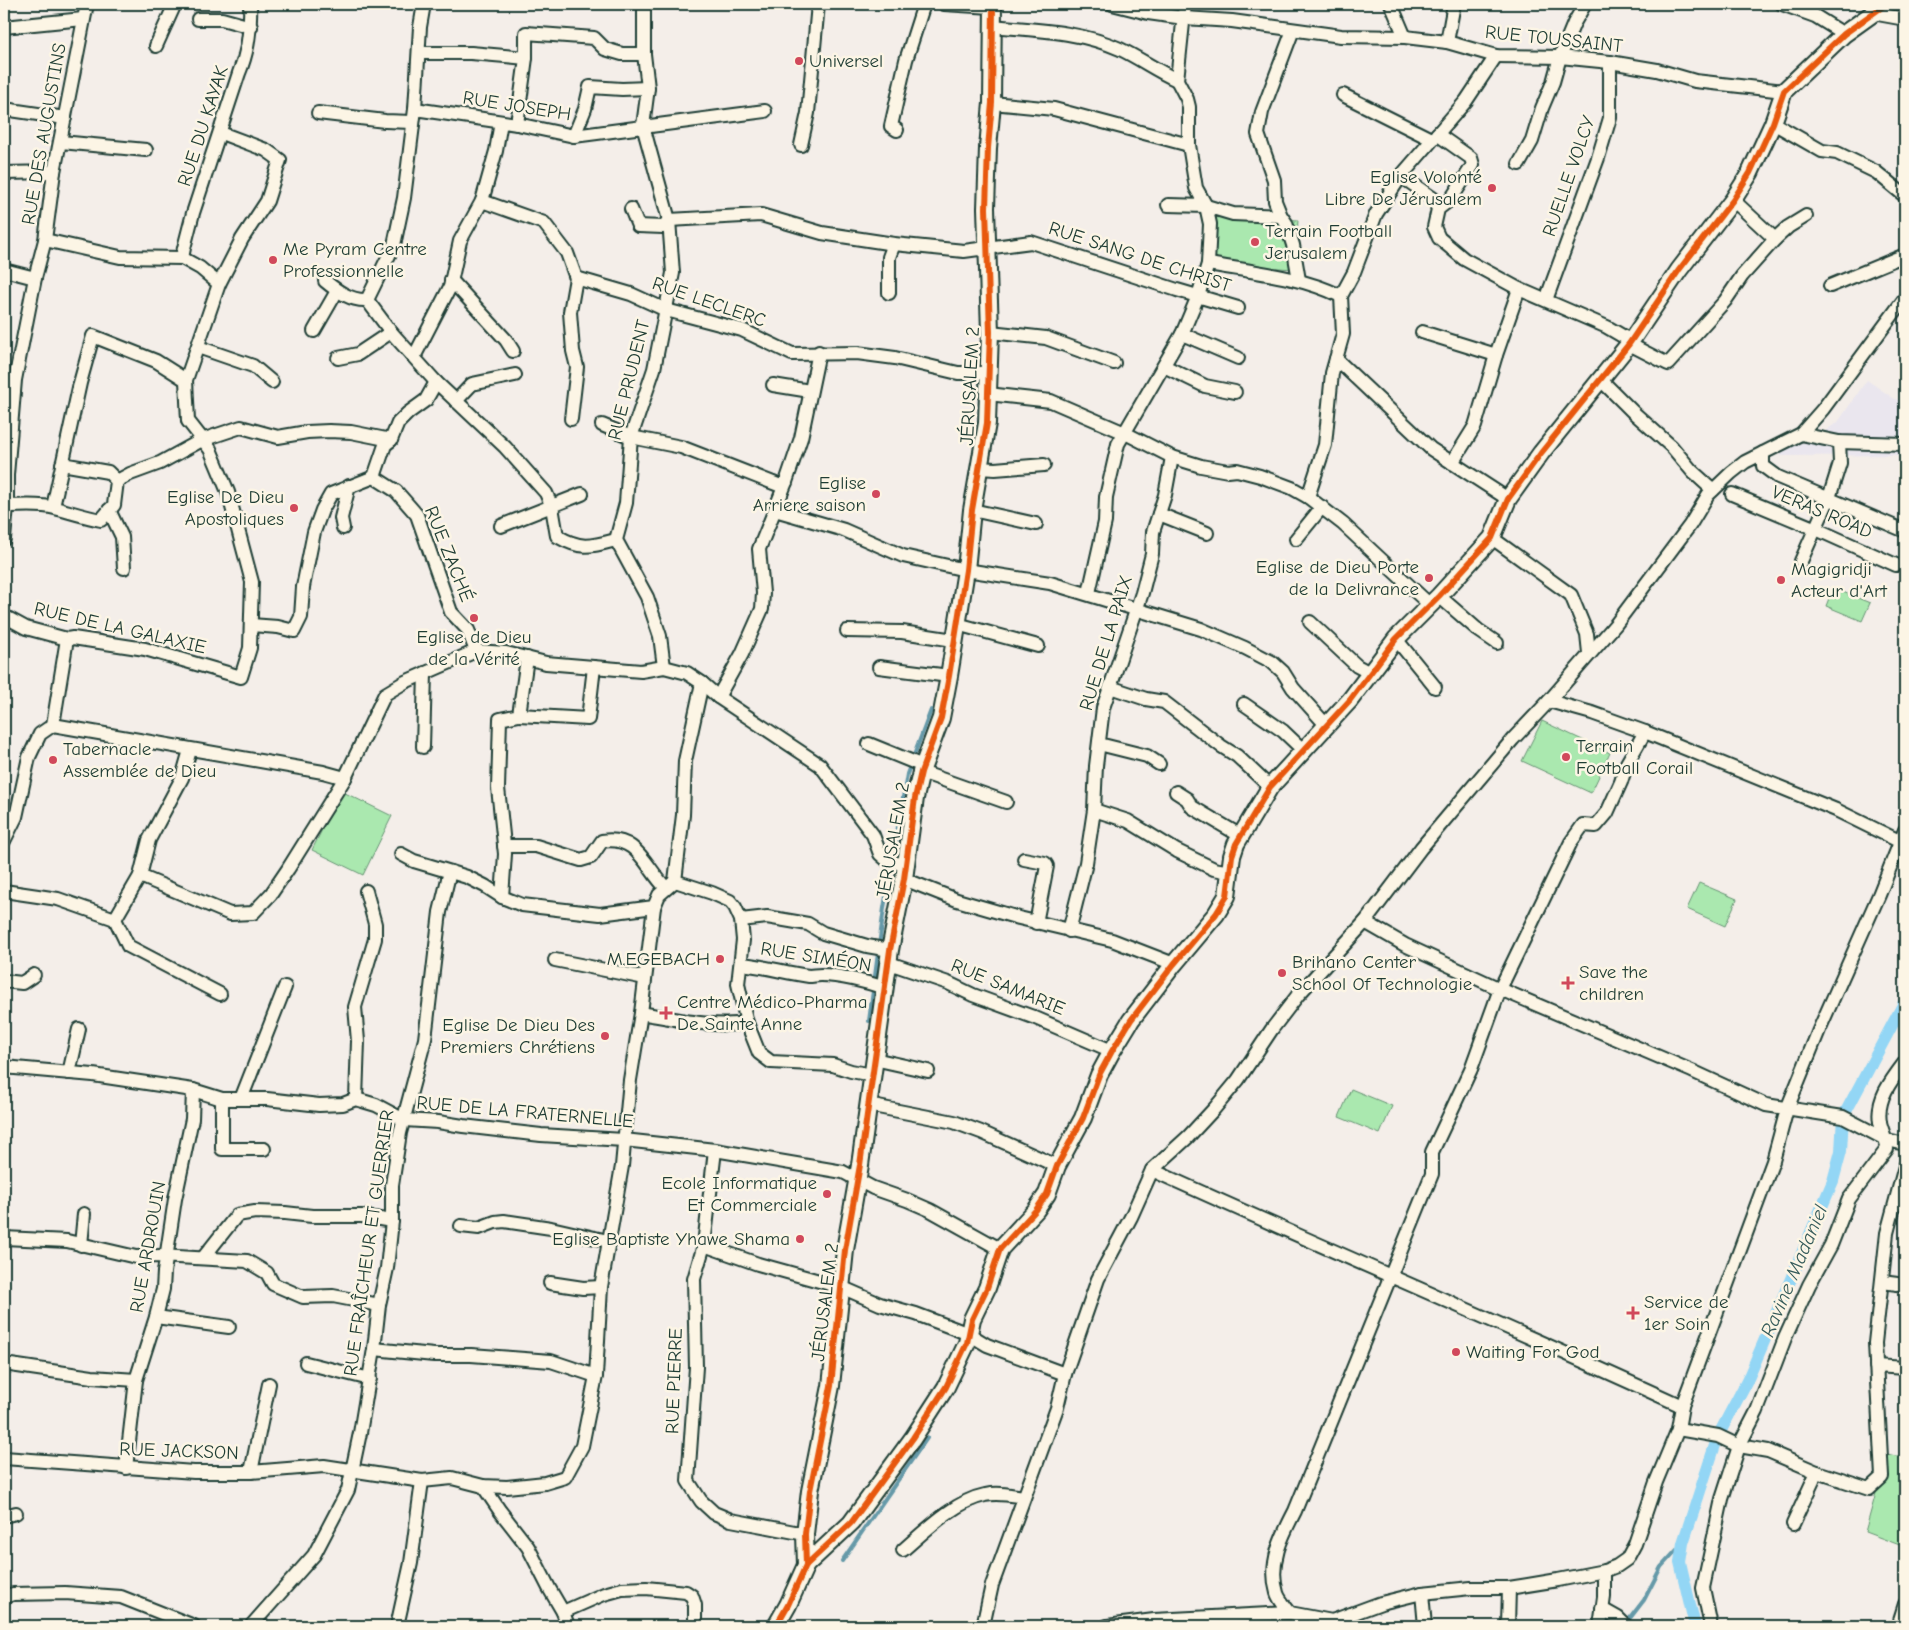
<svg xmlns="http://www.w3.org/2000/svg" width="1909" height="1630" viewBox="0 0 1909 1630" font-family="'Comic Neue',sans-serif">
  <rect width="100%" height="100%" fill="#f4eee9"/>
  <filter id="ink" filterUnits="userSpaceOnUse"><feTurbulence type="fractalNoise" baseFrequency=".02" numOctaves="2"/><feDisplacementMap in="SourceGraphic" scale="10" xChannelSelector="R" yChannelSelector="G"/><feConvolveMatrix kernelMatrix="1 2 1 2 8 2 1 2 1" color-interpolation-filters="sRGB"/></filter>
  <g filter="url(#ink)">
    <!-- built -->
    <polygon fill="#eae6ee" points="1867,380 1893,398 1905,403 1905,455 1781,456 1781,450 1813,439 1838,422"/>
    <!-- park -->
    <g fill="#aae8af" stroke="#649272">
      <polygon points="1216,215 1298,220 1295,269 1213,264"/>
      <polygon points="1833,588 1870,603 1862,621 1826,606"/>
      <polygon points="1542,721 1610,753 1591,793 1522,761"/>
      <polygon points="341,791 392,816 363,875 312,850"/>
      <polygon points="1699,883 1737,899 1725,926 1687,909"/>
      <polygon points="1351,1089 1392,1106 1380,1134 1339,1117"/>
      <polygon points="1887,1454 1905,1458 1905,1547 1865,1532"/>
    </g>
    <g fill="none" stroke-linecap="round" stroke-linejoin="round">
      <!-- stream -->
      <g stroke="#6599a8" stroke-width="4">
        <polyline points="869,1021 884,908 907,774 931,710"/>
        <polyline points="842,1561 927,1438"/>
        <polyline points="1627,1622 1644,1600 1661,1567 1683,1543"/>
      </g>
      <!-- canal -->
      <polyline stroke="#93d6f5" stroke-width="12" points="1695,1626 1680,1562 1683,1543 1718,1436 1747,1381 1833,1181 1841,1151 1843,1117 1905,1001"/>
      <defs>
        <g id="minor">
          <path d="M424 4 420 27 415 109 404 198 394 245 367 300 391 332 436 382 505 447 546 493 552 507 557 536C581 550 590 547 616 540"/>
          <polyline points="644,4 644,54 648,88 643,126 669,220 673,273 654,369 631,437 626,503 616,540 647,597 660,636 664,667"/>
          <polyline points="944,4 992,7"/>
          <polyline points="1112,4 1148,13 1184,18 1232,21 1341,36 1405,37 1447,42 1496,56 1560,57 1610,62 1657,70 1695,81 1784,91"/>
          <polyline points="1391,4 1405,37"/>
          <polyline points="1782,4 1815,16 1844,34"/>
          <polyline points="1872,13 1905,19"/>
          <polyline points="198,19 222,19 251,27"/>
          <path d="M992 26C1035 30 1080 31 1120 49 1139 58 1157 71 1177 80"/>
          <polyline points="4,27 83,19"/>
          <polyline points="1293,30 1262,112 1258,134 1274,180 1275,201 1281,216 1286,223 1293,245 1299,280"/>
          <polyline points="1447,42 1454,4"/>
          <polyline points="156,46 175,4"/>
          <polyline points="419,53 471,53 526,58 517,124"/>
          <polyline points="526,58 526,33 594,38 605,49 622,54 644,54"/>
          <polyline points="1343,95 1431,139"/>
          <polyline points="992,103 1054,109 1189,145"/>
          <polyline points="4,109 65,118"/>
          <polyline points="415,109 517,124 574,136 765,111"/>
          <polyline points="318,113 385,121 412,122"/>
          <polyline points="1773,123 1822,151 1837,153 1876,172 1905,196"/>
          <polyline points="897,130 891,126 906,60 924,4"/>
          <polyline points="1437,134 1471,158 1473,165 1451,199 1438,209 1434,227 1439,238 1464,259 1519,289 1607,327 1631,341"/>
          <polyline points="574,136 585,109 590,87 622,89 648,88"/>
          <polyline points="61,142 146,150"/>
          <polyline points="801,145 808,113 818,4"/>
          <polyline points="1519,164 1532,141 1542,108 1553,82 1560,57 1574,23 1585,4"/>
          <polyline points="4,173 54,172"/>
          <polyline points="1401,176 1434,199 1438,209"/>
          <polyline points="482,201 544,223 567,253 576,278 631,294 666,310 742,330 792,354 857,353 895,358 958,373 988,373"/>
          <polyline points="1168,205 1206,206 1233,214 1281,216"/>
          <polyline points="631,209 638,226 663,227 669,220 761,215 822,233 894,244 964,251 1031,242 1177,290 1238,308"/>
          <polyline points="1775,239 1788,227 1806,216"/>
          <polyline points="45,240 120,257 182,258 200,268 219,284"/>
          <path d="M182 258 184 248 193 213 239 73C249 50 251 28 250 4"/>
          <path d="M1208 264C1254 272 1299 276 1341 296"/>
          <polyline points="4,270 35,278"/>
          <polyline points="451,280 506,340 513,351"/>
          <path d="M325 281C337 291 351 301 367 300"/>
          <polyline points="1830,286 1905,255"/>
          <polyline points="889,293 889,257 894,244"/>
          <polyline points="1546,300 1598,158 1610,118 1610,62"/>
          <polyline points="314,331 337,291"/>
          <polyline points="990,332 1046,338 1114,363"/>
          <polyline points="1422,332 1496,355"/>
          <polyline points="1182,334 1238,358"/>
          <polyline points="1629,344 1668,364 1725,301 1742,276 1775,239 1733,200"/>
          <polyline points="198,347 253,366 272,382"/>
          <polyline points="414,357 450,287 460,241 482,201 496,151 501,122"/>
          <polyline points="338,358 358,354 391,332"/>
          <polyline points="1336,359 1431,449 1508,499"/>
          <polyline points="1164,366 1205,386 1235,392"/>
          <polyline points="1600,379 1633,412 1672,447 1692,471 1713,490"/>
          <polyline points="436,382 426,400 408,413 398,423 391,440 385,445 374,477 396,491 417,515 451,612 468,630 476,651"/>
          <polyline points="773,385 810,391"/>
          <polyline points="988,394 1051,401 1125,433 1172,457 1201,466 1228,471 1237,470 1260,476 1292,488 1308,497 1343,524 1430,605"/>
          <polyline points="456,401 472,384 515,375"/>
          <polyline points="571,419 577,367 573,351 570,312 576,278"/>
          <polyline points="602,425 631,437 681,447 781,486 786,482"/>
          <polyline points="1801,434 1839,442 1905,444"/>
          <polyline points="1763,453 1763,466 1778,477 1905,531"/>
          <polyline points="1452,463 1475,426 1496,355 1519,289"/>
          <polyline points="62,464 108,472 117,481"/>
          <polyline points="979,468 995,469 1044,465"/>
          <polyline points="1732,494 1816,529 1896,565"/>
          <polyline points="1308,497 1325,445 1332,373 1343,334 1341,296 1354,272 1376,214 1401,176 1466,101 1496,56"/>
          <path d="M7 506C23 506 40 504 55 508 70 512 85 517 101 520L114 505 117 481 130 474 160 463 202 440 241 427 278 437 307 432 329 431 351 432 391 440"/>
          <polyline points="53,507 80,383 93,336 156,361 186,380"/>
          <polyline points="109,510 122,537 124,568"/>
          <polyline points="775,510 844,530 903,556 966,570 1050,583 1201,629 1245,648 1272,662 1283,672 1293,688 1327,726"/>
          <polyline points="972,510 1036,524"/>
          <polyline points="1159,514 1207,533"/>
          <polyline points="501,526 582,494"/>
          <polyline points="343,528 341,518 349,486"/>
          <polyline points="1492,538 1571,595 1587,634 1589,653"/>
          <polyline points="4,539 7,506 7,475 15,380 35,278 45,240 54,172 87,4"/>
          <polyline points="1296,539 1322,507"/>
          <polyline points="1801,561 1829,498 1840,463 1839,442"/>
          <polyline points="1089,593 1105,522 1106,497 1118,444 1182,334 1198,296 1208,264 1210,224 1206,206 1196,188 1189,145 1189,107 1187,99 1177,80 1185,4"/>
          <polyline points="1439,596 1478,630 1497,643"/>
          <polyline points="4,616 26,628 67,639 73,638 145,649 241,677 250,648 252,582 228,492 210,449 188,421 186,380 219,284 242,239 267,201 280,160 266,150 221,133"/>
          <polyline points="1310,622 1357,666 1370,673"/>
          <polyline points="957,624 1038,646"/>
          <polyline points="251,625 278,627 294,631 301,617 303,587 314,532 322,510 331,494 374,477"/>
          <polyline points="847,631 902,632 954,640"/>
          <polyline points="1396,639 1435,687"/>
          <polyline points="879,667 949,676"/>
          <polyline points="1110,687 1146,699 1164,702 1221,746 1237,756 1270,787"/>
          <polyline points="718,697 742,654 762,609 763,593 759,549 786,482 801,438 819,352"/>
          <polyline points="1549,701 1592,713 1645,732 1836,810 1901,842"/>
          <polyline points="1244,704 1283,731 1304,751"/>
          <polyline points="519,715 588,719 594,667"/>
          <polyline points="53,725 323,772 345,778"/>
          <polyline points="869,744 923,766"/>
          <polyline points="1099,744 1147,756 1159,764"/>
          <polyline points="423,747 425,673"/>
          <polyline points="921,772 1006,802"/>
          <polyline points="1176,792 1187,799 1192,807 1241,836"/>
          <polyline points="1094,810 1128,821 1177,851 1214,869 1230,872"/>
          <polyline points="4,841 16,817 29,757 40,734 53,725 67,639"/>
          <path d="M504 846H536L581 860 591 857 602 841C638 835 645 867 666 888"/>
          <polyline points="401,854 414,861 451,872"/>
          <polyline points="1024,859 1045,863 1047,866 1036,923"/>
          <polyline points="140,876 230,914 253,913 271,894 288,869 345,778 385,694 405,682 476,651 506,653 546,663 641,671 664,667 687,673 702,683 718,697 820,765 873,835 880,854 888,861 906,865"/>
          <polyline points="904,879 957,900 1019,918 1112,940 1174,964"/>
          <polyline points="675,881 712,893 730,901 735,907 741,920 743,940 738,984 747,1023 759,1053 771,1062 833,1065 851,1071 872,1075"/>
          <polyline points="675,881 683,815 685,761 702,683"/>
          <polyline points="4,891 58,899 115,919 128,946 220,994"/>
          <polyline points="502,897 505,854 498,788 500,719 519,715 527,658"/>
          <polyline points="115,919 140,876 149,840 182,778 190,750"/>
          <polyline points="741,920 767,917 808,924 823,933 867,946 890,950"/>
          <polyline points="1365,922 1405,945 1500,989 1692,1071 1766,1105 1843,1117 1887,1140 1905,1144"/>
          <polyline points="1069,931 1086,863 1094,810 1096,766 1103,708 1142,593 1152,554 1153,532 1165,495 1172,457"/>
          <polyline points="555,960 645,978"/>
          <polyline points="889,963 948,983 973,995 1033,1017 1112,1051"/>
          <path d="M741 964C764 966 786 973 809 976 813 976 816 975 821 975 839 975 867 982 885 988"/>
          <polyline points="4,981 22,983 34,975"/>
          <path d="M641 1013C675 1019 712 1028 747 1023"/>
          <polyline points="874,1059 928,1071"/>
          <polyline points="4,1067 93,1075 193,1090 222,1099 267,1099 319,1105 343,1104 356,1099 376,1105 404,1120 438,1122 463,1126 541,1135 624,1140 715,1150 843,1172 873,1188 907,1200 930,1210 1000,1249"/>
          <polyline points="69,1073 79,1029"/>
          <polyline points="222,1099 222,1149 264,1149"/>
          <polyline points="241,1099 285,987"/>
          <polyline points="356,1099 358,1041 355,1007 375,939 375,924 366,891"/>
          <polyline points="868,1105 954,1122 981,1132 1057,1166"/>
          <polyline points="715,1150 704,1245 694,1279 696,1367 688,1481 701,1501 714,1513 731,1520 805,1534"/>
          <path d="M1152 1170C1328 1250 1506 1325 1682 1406"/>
          <polyline points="461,1226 479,1228 495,1222 504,1221 551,1228 608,1241"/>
          <polyline points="4,1238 67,1241 136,1257 160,1256 247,1261 267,1273 273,1284 303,1297 333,1296 379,1305"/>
          <polyline points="81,1245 84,1214"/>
          <polyline points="704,1245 758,1264 841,1287 880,1304 916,1314 969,1334 987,1345 1065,1374"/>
          <polyline points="203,1258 237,1215 255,1212 285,1213 312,1216 362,1216 392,1221"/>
          <polyline points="1882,1282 1905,1285"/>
          <polyline points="550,1283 583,1288 601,1287"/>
          <polyline points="156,1317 229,1327"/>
          <polyline points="374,1349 434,1355 471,1355 551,1361 596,1376"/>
          <polyline points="306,1363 370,1379"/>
          <polyline points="4,1364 92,1377 136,1380"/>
          <polyline points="1876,1366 1905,1368"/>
          <polyline points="1678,1429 1718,1436 1739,1446 1768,1451 1817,1472 1869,1489 1882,1477 1875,1343 1887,1233 1905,1166"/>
          <polyline points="4,1458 194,1472 251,1472 324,1466 422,1481 452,1478 483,1486 507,1487 545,1483 565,1477 582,1446 596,1376 601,1287 622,1166 630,1080 641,1013 654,907"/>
          <polyline points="126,1468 136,1380 156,1317 163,1289 164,1272 175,1199 192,1119 193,1090"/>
          <polyline points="251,1472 269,1384"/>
          <polyline points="483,1486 500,1511 528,1547 549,1588 563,1612 568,1626"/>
          <polyline points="4,1516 16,1513"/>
          <polyline points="1793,1524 1817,1472"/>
          <path d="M903 1550C925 1531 955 1501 985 1495 998 1492 1011 1495 1024 1497"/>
          <polyline points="1422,1593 1425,1626"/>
          <polyline points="4,1597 13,1594 65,1593 121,1597 194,1626"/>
          <polyline points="1602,1609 1618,1618 1626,1626"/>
          <polyline points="563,1612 604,1594 622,1589 646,1588 686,1592 692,1596 695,1605 695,1626"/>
          <path d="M1290 1613C1286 1607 1279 1600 1277 1593 1268 1563 1282 1536 1295 1511L1432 1174V1152L1471 1069 1500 989 1571 842 1583 825 1596 826 1607 813 1621 782 1627 763 1645 732"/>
          <polyline points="251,1626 314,1555 348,1490 360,1433 374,1349 379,1305 387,1268 392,1221 392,1185 400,1133 425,1039 440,912 448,879 451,872 467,877 485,886 502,897 522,905 600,914 654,907 659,895 675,881"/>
          <polyline points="397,1626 411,1563 422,1481"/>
          <polyline points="983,1626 992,1585 1057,1408 1065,1374 1098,1279 1131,1217 1152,1170 1188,1137 1214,1109 1238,1080 1272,1029 1298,995 1365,922 1421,848 1513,739 1549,701 1616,624 1690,525 1708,495 1731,473 1745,462 1801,434 1823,409 1905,298"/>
          <polyline points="1107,1626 1154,1620 1290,1613 1332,1621 1381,1603 1422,1593 1471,1588 1509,1588 1558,1580 1604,1571 1617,1566 1627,1559 1635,1544 1656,1482 1678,1429 1682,1406 1773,1161 1787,1109 1819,1030 1879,895 1905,830"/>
          <polyline points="1508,1626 1509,1588"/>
          <polyline points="1600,1626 1604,1597 1604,1571"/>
          <path d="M1711 1626 1703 1588 1722 1499 1739 1446 1757 1411 1785 1338 1809 1285 1831 1245 1849 1199 1887 1149C1887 1139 1882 1132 1880 1122 1876 1099 1892 1079 1905 1062"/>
          <polyline points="1898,1626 1905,1604"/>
        </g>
        <g id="tertiary">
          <polyline points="806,1565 805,1534 810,1491 831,1386 845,1250 860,1165 890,950 904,879 915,798 921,772 941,718 949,676 966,570 972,510 987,423 990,332 986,208 988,148 992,103 993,4"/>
          <polyline points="776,1626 788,1605 806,1565 851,1523 913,1438 946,1387 967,1343 972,1319 987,1288 1000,1249 1036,1210 1047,1194 1057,1166 1083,1118 1099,1075 1112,1051 1131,1020 1174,964 1216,914 1227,896 1232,856 1236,844 1270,787 1350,700 1396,639 1439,596 1492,538 1508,499 1541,453 1629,344 1679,270 1733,200 1750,173 1773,123 1784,91 1844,34 1886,4"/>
        </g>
      </defs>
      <!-- minor casing -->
      <use href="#minor" stroke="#1f3d34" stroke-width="16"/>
      <!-- tertiary casing -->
      <use href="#tertiary" stroke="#1f3d34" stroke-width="20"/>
      <!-- minor -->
      <use href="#minor" stroke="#fcf5e5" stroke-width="12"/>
      <!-- tertiary -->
      <use href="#tertiary" stroke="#fcf5e5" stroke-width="16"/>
      <defs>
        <g id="cycleway">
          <polyline points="806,1565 805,1534 810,1491 831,1386 845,1250 860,1165 890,950 904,879 915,798 921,772 941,718 949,676 966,570 972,510 987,423 990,332 986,208 988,148 992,103 993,4"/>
          <polyline points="776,1626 788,1605 806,1565 851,1523 913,1438 946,1387 967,1343 972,1319 987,1288 1000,1249 1036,1210 1047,1194 1057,1166 1083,1118 1099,1075 1112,1051 1131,1020 1174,964 1216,914 1227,896 1232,856 1236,844 1270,787 1350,700 1396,639 1439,596 1492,538 1508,499 1541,453 1629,344 1679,270 1733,200 1750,173 1773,123 1784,91 1844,34 1886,4"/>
        </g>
      </defs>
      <!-- cycleway casing -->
      <use href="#cycleway" stroke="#fcf5e5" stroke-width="9"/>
      <!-- cycleway -->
      <use href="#cycleway" stroke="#e8590c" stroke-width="6"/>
    </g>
  </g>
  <!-- markers -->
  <g fill="#d1495b" stroke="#fcf5e5" stroke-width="2">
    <circle cx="799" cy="61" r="5"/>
    <circle cx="1492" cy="188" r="5"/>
    <circle cx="1255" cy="242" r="5"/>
    <circle cx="273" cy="260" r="5"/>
    <circle cx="876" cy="494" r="5"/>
    <circle cx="294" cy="508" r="5"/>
    <circle cx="1429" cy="578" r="5"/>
    <circle cx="1781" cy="580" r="5"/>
    <circle cx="474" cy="618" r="5"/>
    <circle cx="1566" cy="757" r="5"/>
    <circle cx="53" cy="760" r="5"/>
    <circle cx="720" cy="959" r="5"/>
    <circle cx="1282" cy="973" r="5"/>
    <path d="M1565.5 975.5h5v5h5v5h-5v5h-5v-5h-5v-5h5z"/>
    <path d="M663.5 1005.5h5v5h5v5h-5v5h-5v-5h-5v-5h5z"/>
    <circle cx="605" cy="1036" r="5"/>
    <circle cx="827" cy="1194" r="5"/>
    <circle cx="800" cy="1239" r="5"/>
    <path d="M1630.5 1305.5h5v5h5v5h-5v5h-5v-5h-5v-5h5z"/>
    <circle cx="1456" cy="1352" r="5"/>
  </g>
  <g text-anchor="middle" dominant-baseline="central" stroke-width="5" stroke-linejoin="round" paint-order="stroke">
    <!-- street labels -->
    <g font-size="19" fill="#1f3d34" stroke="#fcf5e5">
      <text transform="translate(1554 39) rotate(6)">RUE TOUSSAINT</text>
      <text transform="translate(517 106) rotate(9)">RUE JOSEPH</text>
      <text transform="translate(203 126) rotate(-72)">RUE DU KAYAK</text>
      <text transform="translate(44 134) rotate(-80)">RUE DES AUGUSTINS</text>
      <text transform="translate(1569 176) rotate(-71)">RUELLE VOLCY</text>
      <text transform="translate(1140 257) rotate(18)">RUE SANG DE CHRIST</text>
      <text transform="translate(709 302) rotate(19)">RUE LECLERC</text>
      <text transform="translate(629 380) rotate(-76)">RUE PRUDENT</text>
      <text transform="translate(970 386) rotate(-87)">JÉRUSALEM 2</text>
      <text transform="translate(1822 512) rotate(23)">VERAS ROAD</text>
      <text transform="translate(449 554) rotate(68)">RUE ZACHÉ</text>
      <text transform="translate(120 628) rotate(13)">RUE DE LA GALAXIE</text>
      <text transform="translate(1106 643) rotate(-73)">RUE DE LA PAIX</text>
      <text transform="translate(893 841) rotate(-80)">JÉRUSALEM 2</text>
      <text transform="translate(816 957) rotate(9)">RUE SIMÉON</text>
      <text transform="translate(1008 987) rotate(22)">RUE SAMARIE</text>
      <text transform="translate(525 1112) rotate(5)">RUE DE LA FRATERNELLE</text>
      <text transform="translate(369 1243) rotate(-82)">RUE FRAÎCHEUR ET GUERRIER</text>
      <text transform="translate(148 1247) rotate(-80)">RUE ARDROUIN</text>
      <text transform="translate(825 1302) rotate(-83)">JÉRUSALEM 2</text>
      <text transform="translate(674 1381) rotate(-88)">RUE PIERRE</text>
      <text transform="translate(179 1451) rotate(2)">RUE JACKSON</text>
    </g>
    <!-- poi labels -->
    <g font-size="19" fill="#1f3d34" stroke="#fcf5e5" text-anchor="start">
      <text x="809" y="61">Universel</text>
      <text x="1482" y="177" text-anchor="end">Eglise Volonté<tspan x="1482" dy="22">Libre De Jérusalem</tspan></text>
      <text x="1265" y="231">Terrain Football<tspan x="1265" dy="22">Jerusalem</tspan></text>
      <text x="283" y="249">Me Pyram Centre<tspan x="283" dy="22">Professionnelle</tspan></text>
      <text x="866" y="483" text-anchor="end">Eglise<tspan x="866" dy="22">Arriere saison</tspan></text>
      <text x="284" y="497" text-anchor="end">Eglise De Dieu<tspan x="284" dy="22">Apostoliques</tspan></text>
      <text x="1419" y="567" text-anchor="end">Eglise de Dieu Porte<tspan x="1419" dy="22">de la Delivrance</tspan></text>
      <text x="1791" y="569">Magigridji<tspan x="1791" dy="22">Acteur d'Art</tspan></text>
      <text x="474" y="637" text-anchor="middle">Eglise de Dieu<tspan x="474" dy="22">de la Vérité</tspan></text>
      <text x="1576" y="746">Terrain<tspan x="1576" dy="22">Football Corail</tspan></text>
      <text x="63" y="749">Tabernacle<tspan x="63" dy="22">Assemblée de Dieu</tspan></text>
      <text x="710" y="959" text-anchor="end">M.EGEBACH</text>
      <text x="1292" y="962">Brihano Center<tspan x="1292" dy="22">School Of Technologie</tspan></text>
      <text x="1579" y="972">Save the<tspan x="1579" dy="22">children</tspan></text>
      <text x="677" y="1002">Centre Médico-Pharma<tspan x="677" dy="22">De Sainte Anne</tspan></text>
      <text x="595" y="1025" text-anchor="end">Eglise De Dieu Des<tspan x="595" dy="22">Premiers Chrétiens</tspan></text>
      <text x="817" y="1183" text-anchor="end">Ecole Informatique<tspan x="817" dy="22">Et Commerciale</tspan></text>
      <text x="790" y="1239" text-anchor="end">Eglise Baptiste Yhawe Shama</text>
      <text x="1644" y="1302">Service de<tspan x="1644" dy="22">1er Soin</tspan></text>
      <text x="1466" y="1352">Waiting For God</text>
    </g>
    <!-- water labels -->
    <g font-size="20" font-style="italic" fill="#365c5b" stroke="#fcf5e5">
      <text transform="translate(1794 1271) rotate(-67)">Ravine Madaniel</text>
    </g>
  </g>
  <!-- margin -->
  <rect width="1909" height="1630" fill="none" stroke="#fcf5e5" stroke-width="20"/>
  <rect x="10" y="10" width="1889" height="1610" fill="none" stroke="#1f3d34" stroke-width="2" filter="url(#ink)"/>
</svg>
